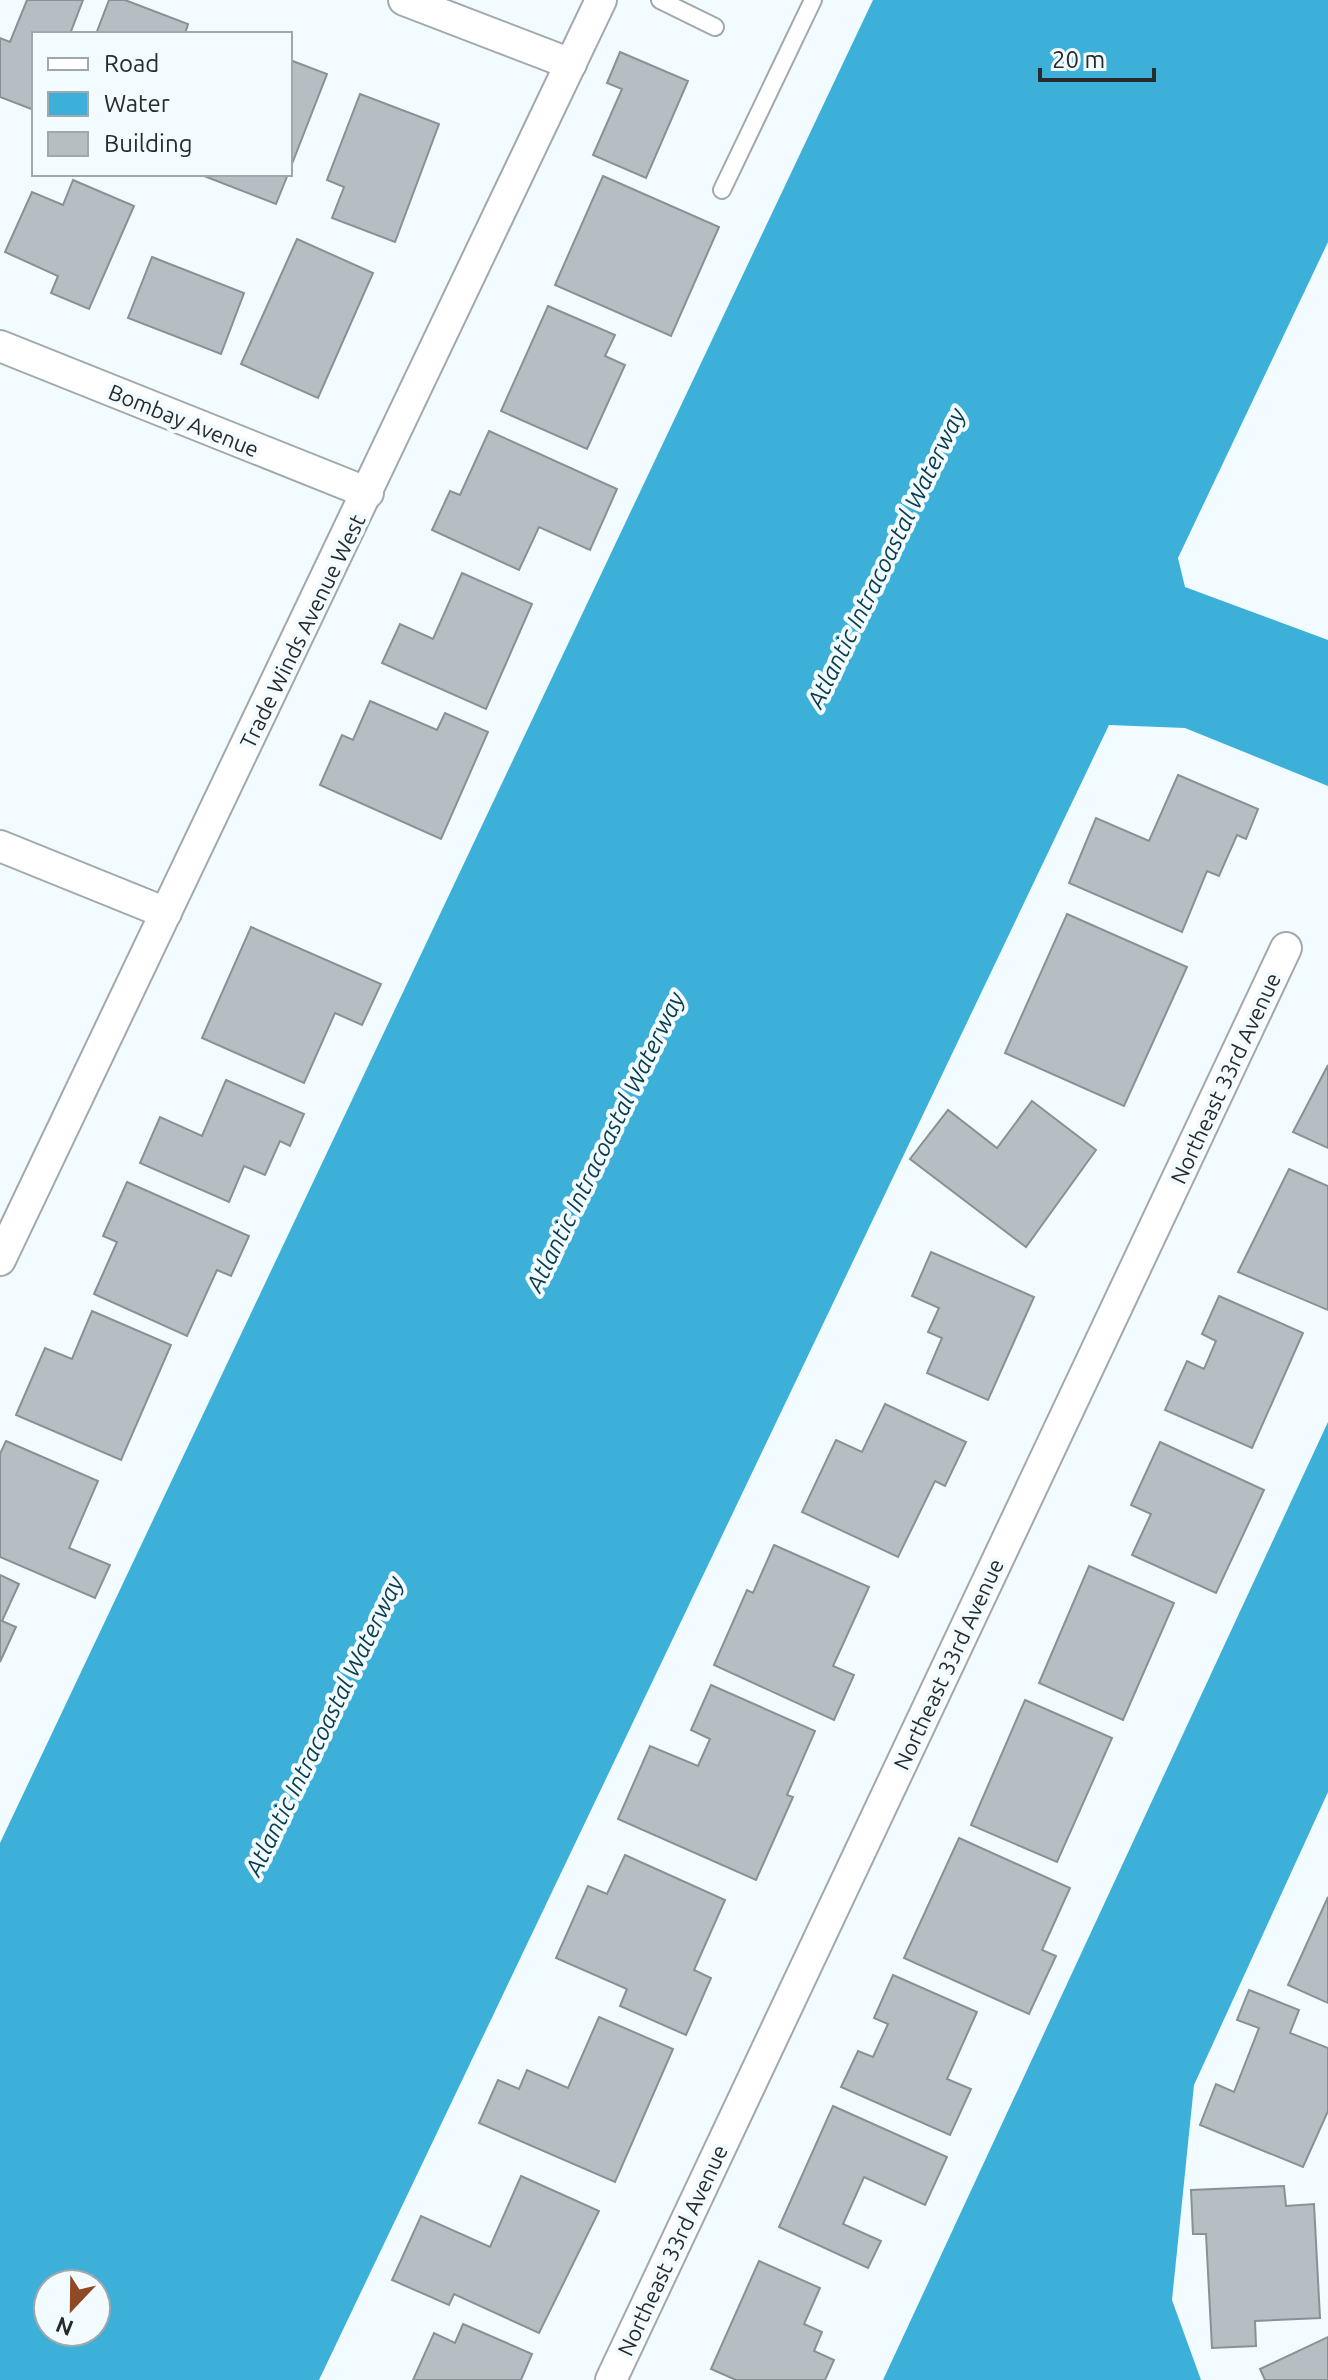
<svg xmlns="http://www.w3.org/2000/svg" width="1328" height="2380" font-family="Ubuntu,sans-serif">
<rect width="100%" height="100%" fill="#f2fbff"/>
<!-- water -->
<g fill="#3db0d9" fill-rule="evenodd">
<path d="M873,0H1328V242L1178,558L1185,587L1328,640V786L1185,728L1109,725L319,2380H0V1843ZM48,2284H96V2332H48Z"/>
<polygon points="1328,1422 1328,1792 1194,2085 1172,2300 1201,2380 883,2380"/>
</g>
<!-- building -->
<g fill="#b5bec2" stroke="#899195" stroke-width="2">
<polygon points="27,0 83,0 70,34 34,34 34,110 0,97 0,38 10,42"/>
<polygon points="109,0 125,0 188,24 185,34 96,34"/>
<polygon points="620,52 688,81 646,178 593,155 622,89 607,83"/>
<polygon points="290,60 327,74 290,169"/>
<polygon points="360,94 439,124 395,242 332,218 344,187 327,180"/>
<polygon points="199,174 288,174 276,204"/>
<polygon points="603,176 719,227 671,336 555,285"/>
<polygon points="73,180 134,206 89,309 51,293 58,276 5,252 32,192 63,205"/>
<polygon points="297,239 373,273 318,398 241,364"/>
<polygon points="152,257 244,293 221,354 128,318"/>
<polygon points="548,306 615,335 605,356 625,365 587,449 501,411"/>
<polygon points="489,431 617,489 590,550 539,527 519,570 432,530 450,491 460,495"/>
<polygon points="462,573 532,604 486,709 382,663 400,624 433,639"/>
<polygon points="370,701 437,730 445,713 488,732 441,839 320,785 342,735 353,740"/>
<polygon points="1178,775 1258,809 1246,839 1237,835 1219,876 1207,871 1182,932 1069,883 1096,818 1149,841"/>
<polygon points="1067,914 1187,967 1124,1106 1005,1053"/>
<polygon points="251,927 381,984 362,1025 335,1013 304,1083 202,1038"/>
<polygon points="1328,1065 1328,1148 1293,1132"/>
<polygon points="226,1080 304,1114 290,1146 280,1141 265,1175 244,1166 229,1202 140,1163 160,1117 202,1136"/>
<polygon points="1032,1101 1096,1150 1026,1247 910,1159 948,1110 997,1148"/>
<polygon points="1289,1169 1328,1186 1328,1310 1238,1272"/>
<polygon points="127,1182 249,1236 231,1276 217,1270 187,1336 94,1294 117,1242 103,1236"/>
<polygon points="931,1252 1034,1297 988,1400 927,1373 942,1338 928,1332 939,1308 912,1296"/>
<polygon points="1219,1296 1303,1333 1252,1448 1165,1410 1187,1361 1204,1369 1216,1341 1202,1334"/>
<polygon points="92,1311 171,1345 121,1460 16,1415 45,1348 72,1359"/>
<polygon points="885,1404 966,1442 945,1486 935,1481 898,1557 802,1512 836,1440 862,1452"/>
<polygon points="6,1441 98,1481 69,1548 110,1565 95,1598 0,1557 0,1454"/>
<polygon points="1160,1442 1264,1490 1216,1593 1132,1555 1151,1514 1131,1505"/>
<polygon points="774,1545 869,1587 833,1666 854,1675 834,1720 714,1665 747,1590 753,1593"/>
<polygon points="1089,1566 1174,1603 1123,1720 1039,1683"/>
<polygon points="0,1575 19,1584 2,1621 16,1627 0,1662"/>
<polygon points="711,1685 815,1731 787,1795 793,1797 756,1880 618,1819 650,1746 698,1766 710,1739 691,1730"/>
<polygon points="1025,1700 1112,1738 1057,1862 971,1825"/>
<polygon points="959,1838 1070,1888 1042,1950 1056,1956 1029,2014 904,1958"/>
<polygon points="625,1855 725,1900 694,1970 711,1978 686,2035 620,2006 627,1989 556,1958 588,1886 607,1894"/>
<polygon points="1328,1897 1328,2003 1288,1985"/>
<polygon points="893,1975 977,2012 947,2079 971,2089 950,2135 841,2087 858,2051 873,2057 888,2024 874,2018"/>
<polygon points="1249,1990 1299,2010 1290,2033 1328,2048 1328,2111 1303,2167 1200,2125 1216,2084 1234,2092 1259,2028 1237,2020"/>
<polygon points="599,2017 673,2049 615,2182 479,2123 498,2080 519,2089 527,2070 568,2088"/>
<polygon points="833,2106 947,2157 925,2205 864,2177 843,2224 881,2241 868,2268 779,2227"/>
<polygon points="521,2176 599,2211 539,2333 454,2294 449,2305 392,2280 421,2216 490,2247"/>
<polygon points="1284,2186 1286,2206 1314,2204 1320,2318 1255,2321 1256,2346 1212,2348 1206,2234 1193,2234 1191,2190"/>
<polygon points="759,2261 820,2288 804,2324 822,2332 814,2351 834,2360 825,2380 736,2380 711,2369"/>
<polygon points="463,2324 532,2354 521,2380 413,2380 434,2333 455,2343"/>
<polygon points="1328,2337 1328,2380 1265,2380 1260,2369"/>
</g>
<g fill="none" stroke-linecap="round" stroke-linejoin="round">
<!-- lane casing -->
<g stroke="#a1a9ad" stroke-width="20">
<g id="lane">
<polyline points="660,0 715,27"/>
<polyline points="722,190 813,0"/>
</g>
</g>
<!-- street casing -->
<g stroke="#a1a9ad" stroke-width="34">
<g id="street">
<polyline points="404,0 571,64"/>
<polyline points="0,346 368,493"/>
<polyline points="0,846 166,913"/>
<polyline points="0,1260 601,0"/>
<polyline points="611,2380 1286,948"/>
</g>
</g>
<!-- lane -->
<use href="#lane" stroke="#fff" stroke-width="16"/>
<!-- street -->
<use href="#street" stroke="#fff" stroke-width="30"/>
</g>
<g text-anchor="middle" dominant-baseline="central" stroke-width="8" stroke-linejoin="round" paint-order="stroke">
<!-- street labels -->
<g font-size="22" fill="#282b2c" stroke="#f2fbff">
<text transform="translate(184 420) rotate(22)">Bombay Avenue</text>
<text transform="translate(302 631) rotate(-64)">Trade Winds Avenue West</text>
<text transform="translate(1225 1078) rotate(-65)">Northeast 33rd Avenue</text>
<text transform="translate(948 1664) rotate(-65)">Northeast 33rd Avenue</text>
<text transform="translate(672 2250) rotate(-65)">Northeast 33rd Avenue</text>
</g>
<!-- water labels -->
<g font-size="24" font-style="italic" fill="#093c4d" stroke="#f2fbff">
<text transform="translate(886 558) rotate(-64)">Atlantic Intracoastal Waterway</text>
<text transform="translate(605 1142) rotate(-64)">Atlantic Intracoastal Waterway</text>
<text transform="translate(324 1726) rotate(-64)">Atlantic Intracoastal Waterway</text>
</g>
</g>
<!-- legend -->
<rect x="32" y="32" width="260" height="144" fill="#f2fbff" stroke="#a1a8ab" stroke-width="2"/>
<rect x="48" y="58" width="40" height="12" fill="#ffffff" stroke="#a1a8ab" stroke-width="2"/>
<text x="104" y="72" font-size="24" fill="#282b2c">Road</text>
<rect x="48" y="92" width="40" height="24" fill="#3db0d9" stroke="#a1a8ab" stroke-width="2"/>
<text x="104" y="112" font-size="24" fill="#282b2c">Water</text>
<rect x="48" y="132" width="40" height="24" fill="#b5bec2" stroke="#a1a8ab" stroke-width="2"/>
<text x="104" y="152" font-size="24" fill="#282b2c">Building</text>
<!-- north arrow -->
<g transform="translate(72 2308) rotate(202)"><circle r="38" fill="#f2fbff" stroke="#a1a8ab" stroke-width="2"/>
<path d="M0-6L14 30L0 20L-14 30Z" fill="#904924"/>
<text y="-12" font-size="22" font-weight="bold" text-anchor="middle" fill="#282b2c">N</text>
</g>
<!-- scale -->
<path d="M1040 68v12h114v-12" fill="none" stroke="#282b2c" stroke-width="4"/>
<text x="1052" y="68" font-size="24" fill="#282b2c" stroke="#f2fbff" stroke-width="6" paint-order="stroke">20 m</text>
</svg>
